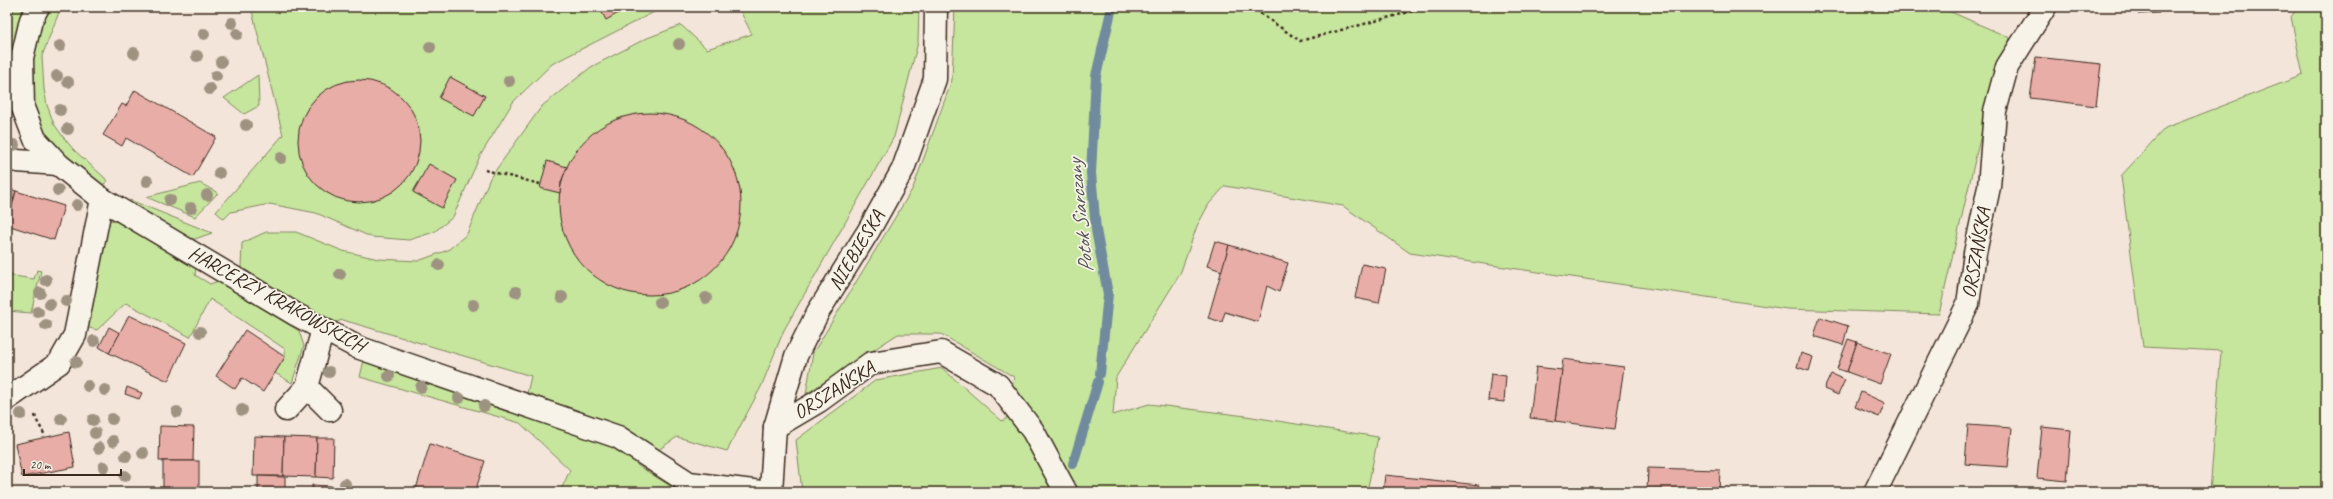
<svg xmlns="http://www.w3.org/2000/svg" width="2333" height="499" font-family="Caveat,sans-serif">
<rect width="100%" height="100%" fill="#f4e5db"/>
<filter id="ink" filterUnits="userSpaceOnUse"><feTurbulence type="fractalNoise" baseFrequency=".025" numOctaves="2"/><feDisplacementMap in="SourceGraphic" scale="8" xChannelSelector="R" yChannelSelector="G"/><feConvolveMatrix kernelMatrix="1 2 1 2 8 2 1 2 1" color-interpolation-filters="sRGB"/></filter>
<g filter="url(#ink)">
<!-- green -->
<g fill="#c6e59d" stroke="#80885e">
<polygon points="7,7 26,7 13,58 7,57"/>
<polygon points="48,7 61,7 42,56 44,89 47,105 54,124 64,138 74,150 105,178 107,182 97,188 40,131 31,97 31,62 35,39"/>
<polygon points="251,7 664,7 552,64 513,102 480,156 453,217 434,232 409,240 371,237 316,213 270,204 231,212 224,219 216,212 283,135"/>
<polygon points="738,7 919,7 918,42 894,137 784,330 761,387 727,451 677,437 637,465 680,492 560,492 570,470 520,423 360,377 364,360 523,411 531,376 343,320 332,323 241,267 242,243 266,232 296,232 343,251 379,259 418,261 448,250 467,234 490,178 542,106 591,67 645,39 681,25 707,49 752,34"/>
<polygon points="955,7 1940,7 2010,38 1986,113 1939,314 1787,309 1410,253 1343,206 1225,186 1209,204 1197,226 1180,274 1116,377 1113,415 1149,404 1246,416 1378,437 1367,492 802,492 796,440 876,380 942,368 1002,421 1006,419 1014,377 941,334 898,334 806,394 813,353 913,188 952,80"/>
<polygon points="2298,7 2326,7 2326,492 2210,492 2221,351 2143,347 2121,176 2165,128 2303,75 2291,17"/>
<polygon points="258,75 259,106 244,114 224,98"/>
<polygon points="200,183 218,193 195,217 146,197"/>
<polygon points="130,200 212,233 195,239 184,239 128,207"/>
<polygon points="111,220 120,222 196,268 195,275 210,284 218,281 299,331 304,346 292,383 275,373 285,357 285,349 210,299 190,337 126,303 97,330 86,327 104,225"/>
<polygon points="37,270 41,271 31,313 7,311 7,275 34,279"/>
</g>
<g fill="none" stroke-linecap="round" stroke-linejoin="round">
<!-- stream -->
<g stroke="#708b9d" stroke-width="10">
<polyline points="1100,374 1108,294 1096,230 1091,173 1096,76 1112,7"/>
<polyline points="1073,464 1098,382"/>
</g>
</g>
<!-- building -->
<g fill="#e8ada7" stroke="#3b2a1e">
<polygon points="7,7 15,7 7,20"/>
<polygon points="599,7 629,7 606,20"/>
<polygon points="2137,7 2159,7 2159,13 2138,14"/>
<polygon points="2036,57 2101,64 2096,106 2030,98"/>
<polygon points="450,77 485,96 474,116 439,98"/>
<circle cx="359" cy="141" r="61"/>
<polygon points="135,90 216,137 193,177 126,138 122,146 103,135 122,104 126,106"/>
<circle cx="650" cy="204" r="91"/>
<polygon points="547,161 567,167 561,182 560,193 540,188"/>
<polygon points="429,164 457,180 442,208 413,192"/>
<polygon points="7,188 16,191 7,220"/>
<polygon points="16,191 64,206 54,240 7,225"/>
<polygon points="1215,241 1229,245 1222,271 1207,266"/>
<polygon points="1229,245 1288,263 1279,292 1267,286 1258,322 1225,312 1222,322 1208,318"/>
<polygon points="1362,264 1386,269 1379,303 1355,298"/>
<polygon points="129,315 186,343 168,381 109,353"/>
<polygon points="1820,317 1848,326 1843,345 1814,336"/>
<polygon points="109,327 120,333 109,353 99,347"/>
<polygon points="245,330 285,357 263,392 242,378 235,389 216,376"/>
<polygon points="1848,339 1857,342 1847,372 1837,369"/>
<polygon points="1857,342 1891,354 1880,384 1847,372"/>
<polygon points="1801,353 1813,357 1809,371 1797,367"/>
<polygon points="1563,359 1624,367 1615,429 1555,421"/>
<polygon points="1536,367 1562,370 1555,421 1530,418"/>
<polygon points="1491,374 1506,376 1504,402 1488,400"/>
<polygon points="1831,374 1845,380 1838,395 1824,389"/>
<polygon points="127,387 142,393 139,399 125,394"/>
<polygon points="1861,392 1885,403 1879,417 1855,407"/>
<polygon points="1968,425 2012,428 2008,467 1965,464"/>
<polygon points="160,426 194,427 193,461 159,461"/>
<polygon points="2042,427 2071,430 2067,481 2037,478"/>
<polygon points="69,432 75,467 22,477 15,444"/>
<polygon points="254,436 284,437 283,476 253,476"/>
<polygon points="284,437 317,438 316,477 283,476"/>
<polygon points="317,438 334,438 333,478 316,477"/>
<polygon points="430,444 485,461 475,492 415,492"/>
<rect x="163" y="461" width="36" height="31"/>
<polygon points="1648,468 1720,470 1719,492 1647,492"/>
<polygon points="1385,475 1479,485 1478,492 1383,492"/>
<polygon points="258,476 285,477 285,491 258,490"/>
<polygon points="312,485 331,486 331,492 312,492"/>
</g>
<g fill="none" stroke-linecap="round" stroke-linejoin="round">
<!-- minor casing -->
<g stroke="#3b2a1e" stroke-width="25">
<g id="minor">
<polyline points="38,7 31,20 22,58 23,108 35,139 58,164 102,199 295,314 357,347 618,437 689,483 761,492"/>
<polyline points="7,157 17,161 58,164"/>
<polyline points="307,387 330,410"/>
<polyline points="7,399 59,363 75,335 102,199"/>
<polyline points="286,410 307,387 323,329"/>
<polyline points="775,427 819,401 871,363 941,352 998,385 1033,431 1066,492"/>
<polyline points="771,492 775,427 796,356 818,312 869,230 903,169 935,79 936,7"/>
<polyline points="1875,492 1968,304 1975,253 1989,187 1995,111 2007,67 2045,7"/>
</g>
</g>
<!-- path -->
<g stroke="#3b2a1e" stroke-width="2.5" stroke-dasharray="3 3" stroke-linecap="butt">
<polyline points="1261,7 1261,14 1300,41 1428,7"/>
<polyline points="485,170 540,184"/>
<path d="M35,415C37,424 43,429 45,437"/>
</g>
<!-- minor -->
<use href="#minor" stroke="#f7f3e8" stroke-width="22"/>
</g>
<!-- trees -->
<g fill="#9e9281">
<circle cx="232" cy="23" r="6"/>
<circle cx="204" cy="34" r="6"/>
<circle cx="237" cy="34" r="6"/>
<circle cx="679" cy="44" r="6"/>
<circle cx="60" cy="46" r="6"/>
<circle cx="430" cy="47" r="6"/>
<circle cx="134" cy="53" r="6"/>
<circle cx="197" cy="56" r="6"/>
<circle cx="221" cy="62" r="6"/>
<circle cx="57" cy="76" r="6"/>
<circle cx="216" cy="76" r="6"/>
<circle cx="509" cy="81" r="6"/>
<circle cx="68" cy="82" r="6"/>
<circle cx="210" cy="89" r="6"/>
<circle cx="60" cy="110" r="6"/>
<circle cx="246" cy="125" r="6"/>
<circle cx="68" cy="129" r="6"/>
<circle cx="14" cy="145" r="6"/>
<circle cx="281" cy="158" r="6"/>
<circle cx="219" cy="173" r="6"/>
<circle cx="147" cy="181" r="6"/>
<circle cx="58" cy="190" r="6"/>
<circle cx="207" cy="195" r="6"/>
<circle cx="170" cy="200" r="6"/>
<circle cx="77" cy="205" r="6"/>
<circle cx="191" cy="208" r="6"/>
<circle cx="439" cy="265" r="6"/>
<circle cx="340" cy="274" r="6"/>
<circle cx="46" cy="280" r="6"/>
<circle cx="516" cy="292" r="6"/>
<circle cx="40" cy="293" r="6"/>
<circle cx="562" cy="297" r="6"/>
<circle cx="706" cy="298" r="6"/>
<circle cx="66" cy="301" r="6"/>
<circle cx="660" cy="302" r="6"/>
<circle cx="50" cy="304" r="6"/>
<circle cx="473" cy="305" r="6"/>
<circle cx="38" cy="312" r="6"/>
<circle cx="46" cy="325" r="6"/>
<circle cx="200" cy="332" r="6"/>
<circle cx="94" cy="341" r="6"/>
<circle cx="76" cy="362" r="6"/>
<circle cx="329" cy="372" r="6"/>
<circle cx="389" cy="376" r="6"/>
<circle cx="88" cy="386" r="6"/>
<circle cx="421" cy="387" r="6"/>
<circle cx="105" cy="390" r="6"/>
<circle cx="459" cy="398" r="6"/>
<circle cx="484" cy="406" r="6"/>
<circle cx="242" cy="410" r="6"/>
<circle cx="177" cy="412" r="6"/>
<circle cx="21" cy="414" r="6"/>
<circle cx="61" cy="419" r="6"/>
<circle cx="112" cy="419" r="6"/>
<circle cx="93" cy="420" r="6"/>
<circle cx="95" cy="433" r="6"/>
<circle cx="113" cy="441" r="6"/>
<circle cx="99" cy="448" r="6"/>
<circle cx="143" cy="453" r="6"/>
<circle cx="126" cy="456" r="6"/>
<circle cx="104" cy="467" r="6"/>
<circle cx="125" cy="476" r="6"/>
<circle cx="345" cy="484" r="6"/>
</g>
</g>
<g text-anchor="middle" dominant-baseline="central" stroke-width="3.5" stroke-linejoin="round" paint-order="stroke">
<!-- street labels -->
<g font-size="20" fill="#3b2a1e" stroke="#f7f3e8">
<text transform="translate(856 250) rotate(-59)">NIEBIESKA</text>
<text transform="translate(1976 253) rotate(-80)">ORSZAŃSKA</text>
<text transform="translate(277 299) rotate(29)">HARCERZY KRAKOWSKICH</text>
<text transform="translate(834 390) rotate(-32)">ORSZAŃSKA</text>
</g>
<!-- water labels -->
<g font-size="21" font-style="italic" fill="#515253" stroke="#f7f3e8">
<text transform="translate(1080 216) rotate(-96)">Potok Siarczany</text>
</g>
</g>
<!-- margin -->
<rect width="2333" height="499" fill="none" stroke="#f7f3e8" stroke-width="24"/>
<rect x="12" y="12" width="2309" height="475" fill="none" stroke="#3b2a1e" stroke-width="1.5" filter="url(#ink)"/>
<!-- scale -->
<path d="M24 469v6h97v-6" fill="none" stroke="#3b2a1e" stroke-width="2"/>
<text x="30" y="469" font-size="12" fill="#3b2a1e" stroke="#f7f3e8" stroke-width="3" paint-order="stroke">20 m</text>
</svg>
